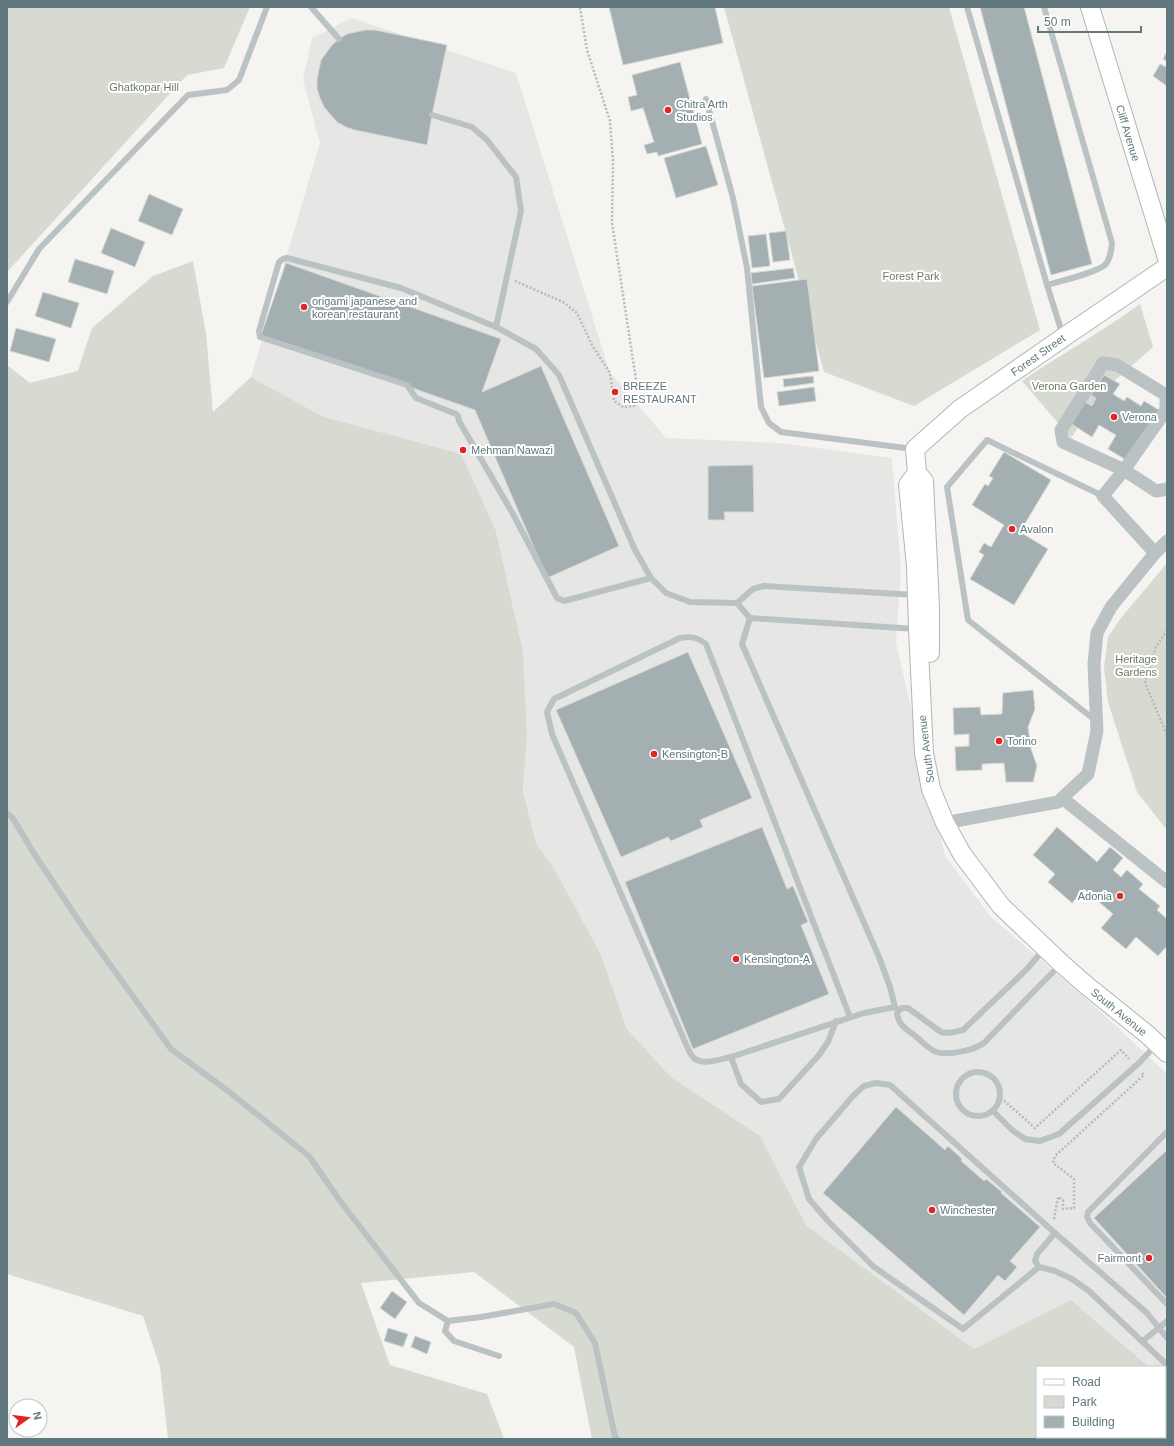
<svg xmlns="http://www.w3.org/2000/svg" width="1174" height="1446" font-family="Arial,sans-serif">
<rect width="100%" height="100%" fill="#f5f4f1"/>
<!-- built -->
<polygon fill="#e6e6e5" points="352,18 516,73 610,373 666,438 780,443 892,458 901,571 896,643 945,856 991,917 1100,1011 1167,1074 1167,1381 1165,1380 1165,1367 1149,1367 1071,1300 974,1349 806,1225 760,1136 671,1077 627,1029 599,953 556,872 536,843 523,791 527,736 523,652 496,531 461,455 324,417 251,377 320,143 303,80 312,38"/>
<!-- green -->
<g fill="#d6dad1">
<polygon points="7,7 250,7 224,68 187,75 7,272"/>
<polygon points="724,7 949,7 1040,330 914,406 824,372"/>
<polygon points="193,261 206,334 213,412 251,377 324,417 461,454 496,531 523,652 527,736 523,791 536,843 556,872 600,953 627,1029 671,1077 760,1136 806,1225 974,1349 1071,1300 1149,1367 1037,1367 1037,1437 1165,1437 1165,1380 1167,1381 1167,1439 592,1439 574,1347 474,1272 361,1283 390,1365 487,1394 504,1439 168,1439 160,1367 143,1316 7,1274 7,365 30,383 78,371 92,328 153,276"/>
<path d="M1140,304L1153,347L1105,389L1071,438L1022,381C1061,354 1102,332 1140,304Z"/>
<polygon points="1167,563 1167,830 1137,792 1108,702 1104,668 1108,637 1121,618"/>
</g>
<!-- building -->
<g fill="#a3afb1" stroke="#d7d6d4">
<polygon points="609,7 715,7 723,43 623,65"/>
<polygon points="980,7 1024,7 1092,264 1051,275"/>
<polygon points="365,30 375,30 447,45 432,115 427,145 355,130 346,127 337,122 324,107 320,98 317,89 317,79 321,60 332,45 339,39 347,34"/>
<polygon points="1167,51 1167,61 1163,59"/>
<polygon points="680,62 702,144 658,156 657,152 647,154 644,145 654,142 643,108 631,111 628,97 637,95 632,75"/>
<polygon points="1160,64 1166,67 1167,66 1167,86 1153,76"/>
<polygon points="706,146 718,185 676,198 664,158"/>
<polygon points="149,194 183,209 172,235 138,221"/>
<polygon points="111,228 145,242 135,267 101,253"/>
<polygon points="786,231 790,260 773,262 769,233"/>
<polygon points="766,234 770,266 752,268 748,236"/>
<polygon points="75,259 114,271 107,294 68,282"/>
<polygon points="286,263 501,339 482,392 541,366 619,546 547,578 475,410 261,335"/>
<polygon points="793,268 795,278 752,284 751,273"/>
<polygon points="807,279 819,371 764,378 752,286"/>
<polygon points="43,292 79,303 71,328 35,316"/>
<polygon points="16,328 56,339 49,362 10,351"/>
<polygon points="1104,375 1120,384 1113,394 1124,401 1127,397 1141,406 1144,401 1159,410 1128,461 1108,449 1116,435 1099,425 1092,437 1070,423 1083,401 1092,406 1096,398 1091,395"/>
<polygon points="813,376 814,383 784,387 783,379"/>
<polygon points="814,387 816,401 779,406 777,392"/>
<polygon points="1004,452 1051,480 1020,532 1048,549 1014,605 970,579 984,555 979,552 984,543 991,547 1004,525 972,505 985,484 988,486 993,478 989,476"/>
<polygon points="753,465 754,512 724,512 725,520 708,520 708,466"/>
<polygon points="688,652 752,798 700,820 703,827 671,841 668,837 621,857 556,710"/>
<polygon points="1033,690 1035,709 1028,727 1031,749 1037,766 1033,782 1006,782 1004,763 982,764 982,770 956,771 955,747 969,746 969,734 954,735 953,708 980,707 981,715 1002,714 1003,693"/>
<polygon points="762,827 787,889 793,886 808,922 801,925 829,994 693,1049 625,882"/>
<polygon points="1057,827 1097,862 1110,847 1123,858 1113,870 1121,877 1127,870 1143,884 1139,889 1160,906 1157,910 1167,919 1167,946 1158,956 1136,937 1126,949 1101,928 1113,914 1084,889 1072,903 1048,882 1055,874 1033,855"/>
<polygon points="896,1107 945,1150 948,1146 962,1159 961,1161 984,1181 986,1179 1002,1192 1001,1193 1040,1227 1010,1261 1017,1267 1005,1281 998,1275 964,1315 823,1193"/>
<polygon points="1167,1150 1167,1298 1094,1218"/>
<polygon points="392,1291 407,1302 395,1319 380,1308"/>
<polygon points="388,1328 408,1334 403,1347 384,1341"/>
<polygon points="415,1336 431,1342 427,1354 411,1347"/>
</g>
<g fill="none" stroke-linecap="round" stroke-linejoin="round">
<!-- secondary casing -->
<g stroke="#aeb6b9" stroke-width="20">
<g id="secondary">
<polyline points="1090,7 1167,258"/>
<polyline points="1167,267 1064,337 960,409 915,449 917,473 908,485 916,566 918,629 924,753 931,789 945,823 962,854 1001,906 1062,964 1086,985 1148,1035 1167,1053"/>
<polyline points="917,473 924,481 930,607 930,653"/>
</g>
</g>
<!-- path -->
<g stroke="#b6babc" stroke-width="2.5" stroke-dasharray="2 2" stroke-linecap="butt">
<polyline points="515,281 563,302 577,313 592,345 610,373 614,401 623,407 634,406 636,397 637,386 612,223 613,161 610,121 587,50 580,7"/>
<polyline points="1167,630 1156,647 1145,683 1167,735"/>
<polyline points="1001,1098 1035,1128 1121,1050 1129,1059"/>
<polyline points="1054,1219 1058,1197 1063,1200 1063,1209 1074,1208 1074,1179 1053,1163 1055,1156 1144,1075 1142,1073"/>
</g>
<!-- lane -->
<g stroke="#bbc2c4" stroke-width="6">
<polyline points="311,7 339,39"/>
<polyline points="967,7 1047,285 1063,336"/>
<path d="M1044,7L1112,243C1111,251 1111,257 1106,264C1099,272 1060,281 1047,285"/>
<polyline points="706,99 733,198 747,268 761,407 769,423 781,432 913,449"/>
<polyline points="432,115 472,127 487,140 516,177 521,211 496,327"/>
<polyline points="7,302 39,249 188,95 227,90 239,80 267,7"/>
<polyline points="651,578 564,601 557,598 513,514 459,421 458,416 456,414 416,398 407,385 260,337 259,331 279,262 283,259 287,258 401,288 496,327 536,349 559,375 635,550 651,578 666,593 690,602 737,603 753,589 764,586 915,595"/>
<polyline points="737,603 750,618 916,629"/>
<polyline points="750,618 742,644 879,957 890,987 895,1007 899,1010"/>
<polyline points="1095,720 968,620 947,487 987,440 1103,496"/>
<polyline points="7,813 12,817 35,855 85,930 171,1049 228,1091 309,1156 340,1201 419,1303 448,1321 481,1317 554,1304 576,1313 595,1343 615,1437 617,1439"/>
<path d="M899,1010L897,1014C899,1025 905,1028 914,1035C921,1040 928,1049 936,1052C949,1056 974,1050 984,1043L1040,985L1060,965"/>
<path d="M899,1010L902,1008H908L941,1032C948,1034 955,1032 963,1030L1027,969L1044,949"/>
<path d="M850,1017L706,644C697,637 691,636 680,638L554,699L547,712L552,734L685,1042C687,1046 689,1052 692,1056C700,1067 720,1059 731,1057L864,1013L895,1007"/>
<polyline points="731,1057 741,1084 761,1102 779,1099 819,1055 828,1042 836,1021"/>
<circle cx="978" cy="1094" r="22"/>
<polyline points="993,1111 1012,1130 1025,1139 1040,1141 1059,1134 1139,1063 1157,1044"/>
<polyline points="1167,1132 1088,1212 1087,1217 1090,1223 1167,1304"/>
<polyline points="1055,1233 1037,1254 1035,1261 1039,1267 1055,1271 1072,1279 1089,1291 1167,1365"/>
<polyline points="1039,1267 963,1329 874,1267 828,1221 809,1199 799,1167 816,1139 853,1096 864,1086 876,1083 890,1085 1055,1233 1147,1313 1167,1338"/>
<polyline points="448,1321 445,1331 454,1341 499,1356"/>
<polyline points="1143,1341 1167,1321"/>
</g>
<!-- street -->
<g stroke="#bbc2c4" stroke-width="13">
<polygon points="1103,363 1117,365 1166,395 1166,410 1124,470 1063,442 1061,430"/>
<polyline points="1155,553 1103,496 1124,470 1156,491 1167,489"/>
<polyline points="1062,798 1167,882"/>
<polyline points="955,821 1058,802 1088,774 1097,731 1094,664 1097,633 1111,607 1155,553 1167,541"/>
</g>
<!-- secondary -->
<use href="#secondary" stroke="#fff" stroke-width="18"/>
</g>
<!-- markers -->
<g fill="#e32425" stroke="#fff" stroke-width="1.5">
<circle cx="668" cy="110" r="4"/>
<circle cx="304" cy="307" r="4"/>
<circle cx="615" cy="392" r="4"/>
<circle cx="1114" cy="417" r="4"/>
<circle cx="463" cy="450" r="4"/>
<circle cx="1012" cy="529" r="4"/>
<circle cx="999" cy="741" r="4"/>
<circle cx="654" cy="754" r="4"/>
<circle cx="1120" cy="896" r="4"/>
<circle cx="736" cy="959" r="4"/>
<circle cx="932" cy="1210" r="4"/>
<circle cx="1149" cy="1258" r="4"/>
</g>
<g text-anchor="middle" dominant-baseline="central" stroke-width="4" stroke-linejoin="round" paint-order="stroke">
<!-- park labels -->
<g font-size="11" fill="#6d7a63" stroke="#fff">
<text x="144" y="87">Ghatkopar Hill</text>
<text x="911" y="276">Forest Park</text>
<text x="1069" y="386">Verona Garden</text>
<text x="1136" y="659">Heritage<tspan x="1136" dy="13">Gardens</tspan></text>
</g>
<!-- poi labels -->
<g font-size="11" fill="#60777d" stroke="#fff" text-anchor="start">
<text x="676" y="104">Chitra Arth<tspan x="676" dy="13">Studios</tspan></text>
<text x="312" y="301">origami japanese and<tspan x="312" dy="13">korean restaurant</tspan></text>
<text x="623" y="386">BREEZE<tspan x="623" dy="13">RESTAURANT</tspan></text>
<text x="1122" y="417">Verona</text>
<text x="471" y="450">Mehman Nawazi</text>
<text x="1020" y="529">Avalon</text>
<text x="1007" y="741">Torino</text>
<text x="662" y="754">Kensington-B</text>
<text x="1112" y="896" text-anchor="end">Adonia</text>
<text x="744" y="959">Kensington-A</text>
<text x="940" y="1210">Winchester</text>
<text x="1141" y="1258" text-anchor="end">Fairmont</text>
</g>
<!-- street labels -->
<g font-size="11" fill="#60777d" stroke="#fff">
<text transform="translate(1128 133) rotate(73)">Cliff Avenue</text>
<text transform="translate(1038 355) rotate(-35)">Forest Street</text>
<text transform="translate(926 749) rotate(-97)">South Avenue</text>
<text transform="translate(1119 1012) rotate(39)">South Avenue</text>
</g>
</g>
<!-- border -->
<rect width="1174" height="1446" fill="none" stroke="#60777d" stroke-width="16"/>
<!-- legend -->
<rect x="1036" y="1366" width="130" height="72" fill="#ffffff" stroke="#bfc9cb"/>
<rect x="1044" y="1379" width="20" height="6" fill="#ffffff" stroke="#bfc9cb"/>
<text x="1072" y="1386" font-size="12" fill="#60777d">Road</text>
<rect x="1044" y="1396" width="20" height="12" fill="#d6dad1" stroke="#bfc9cb"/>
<text x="1072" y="1406" font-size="12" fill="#60777d">Park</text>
<rect x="1044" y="1416" width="20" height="12" fill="#a3afb1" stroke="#bfc9cb"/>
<text x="1072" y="1426" font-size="12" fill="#60777d">Building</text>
<!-- north arrow -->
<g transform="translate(28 1418) rotate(76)"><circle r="19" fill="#ffffff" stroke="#bfc9cb"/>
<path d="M0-3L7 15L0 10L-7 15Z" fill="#e32425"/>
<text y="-6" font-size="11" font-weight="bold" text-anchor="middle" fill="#60777d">N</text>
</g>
<!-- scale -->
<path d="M1038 26v6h103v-6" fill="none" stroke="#60777d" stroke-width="2"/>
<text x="1044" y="26" font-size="12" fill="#60777d" stroke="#ffffff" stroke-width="3" paint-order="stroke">50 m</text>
</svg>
